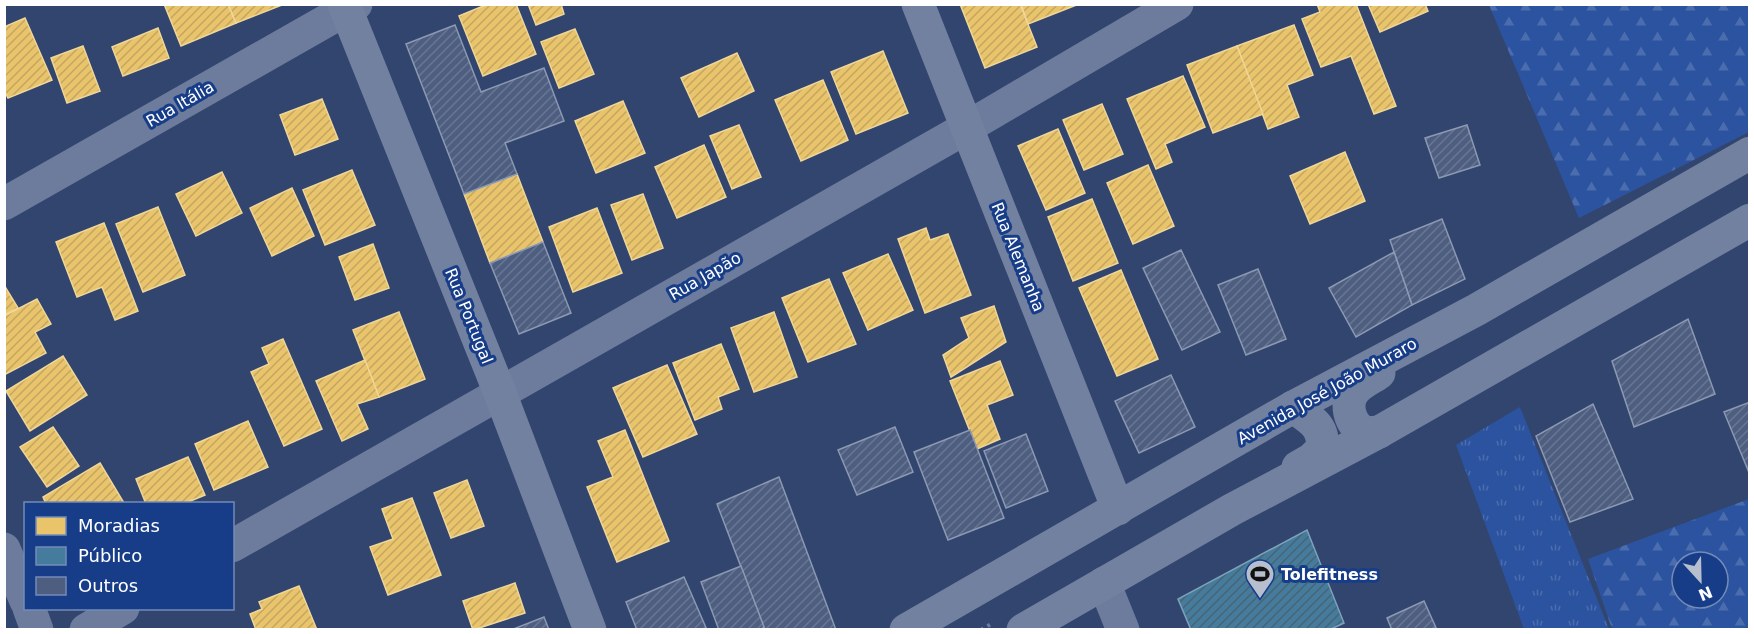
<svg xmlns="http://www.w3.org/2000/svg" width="1754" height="634" font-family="'DejaVu Sans',sans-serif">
<defs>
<pattern id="grass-tufts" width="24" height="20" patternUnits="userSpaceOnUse" patternTransform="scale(1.5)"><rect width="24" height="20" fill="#2b53a0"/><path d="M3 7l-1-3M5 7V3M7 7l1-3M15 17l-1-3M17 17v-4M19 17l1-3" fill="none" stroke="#4b6dae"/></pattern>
<pattern id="forest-firs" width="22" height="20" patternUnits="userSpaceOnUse" patternTransform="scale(1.5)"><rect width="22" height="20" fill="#2b53a0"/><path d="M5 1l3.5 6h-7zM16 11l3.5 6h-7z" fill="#4b6dae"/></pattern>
<pattern id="homes-hatch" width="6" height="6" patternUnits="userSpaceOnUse" patternTransform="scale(1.5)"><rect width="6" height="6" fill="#e9c46a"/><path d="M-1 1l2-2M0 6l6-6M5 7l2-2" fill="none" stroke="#c2a662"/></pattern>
<pattern id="public-hatch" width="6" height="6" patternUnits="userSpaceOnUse" patternTransform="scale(1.5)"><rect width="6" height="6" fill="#457b9d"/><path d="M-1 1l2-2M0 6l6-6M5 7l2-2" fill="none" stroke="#486474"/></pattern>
<pattern id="building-hatch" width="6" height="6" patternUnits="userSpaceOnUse" patternTransform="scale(1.5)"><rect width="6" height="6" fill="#4e5e80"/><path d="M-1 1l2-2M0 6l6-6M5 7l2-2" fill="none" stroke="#697693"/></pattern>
</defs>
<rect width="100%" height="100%" fill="#31456f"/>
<!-- grass -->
<polygon fill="url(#grass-tufts)" points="1520,407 1609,629 1524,629 1456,445"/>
<!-- forest -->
<g fill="url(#forest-firs)" fill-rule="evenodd">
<polygon points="1489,5 1749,5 1749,132 1579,218"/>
<path d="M1749,499V629H1612L1588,559ZM1682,562H1718V598H1682Z"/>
</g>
<!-- homes -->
<g fill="url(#homes-hatch)" stroke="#f0d697" stroke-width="1.5">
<polygon points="164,4 228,4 236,23 181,46"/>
<polygon points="228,4 282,4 282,5 236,23"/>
<polygon points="488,4 516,4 536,54 483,76 459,16"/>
<polygon points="528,4 561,4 564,14 536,25"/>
<polygon points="960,4 1020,4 1037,47 985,68"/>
<polygon points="1021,4 1079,4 1028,24"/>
<polygon points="1317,4 1356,4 1396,106 1374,114 1351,56 1321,67 1302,19 1320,12"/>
<polygon points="1368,4 1425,4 1428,11 1380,32"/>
<polygon points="25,18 52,80 8,98 4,90 4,27"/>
<polygon points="1294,25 1313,75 1287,85 1299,117 1268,129 1237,46"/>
<polygon points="158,28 169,58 123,76 112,47"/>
<polygon points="575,29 594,74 559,88 541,42"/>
<polygon points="83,46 100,91 67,103 51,58"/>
<polygon points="1237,46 1263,114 1213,133 1187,65"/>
<polygon points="883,51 908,113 856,134 831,72"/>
<polygon points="737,53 754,91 699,117 681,78"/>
<polygon points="1183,76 1205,127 1165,144 1172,162 1156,169 1127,99"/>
<polygon points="823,80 848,140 801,161 775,100"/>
<polygon points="322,99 338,139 295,155 280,115"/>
<polygon points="623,101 645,153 596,173 575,121"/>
<polygon points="1102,104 1123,154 1084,170 1063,120"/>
<polygon points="739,125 761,177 732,189 710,136"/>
<polygon points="1058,129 1085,193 1046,210 1018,146"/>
<polygon points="704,145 726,197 677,218 655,167"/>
<polygon points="1345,152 1365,201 1310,224 1290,176"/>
<polygon points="1148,165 1174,226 1133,244 1107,183"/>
<polygon points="352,170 375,225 325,245 303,190"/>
<polygon points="222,172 242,213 196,236 176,194"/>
<polygon points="517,174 543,242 490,263 464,194"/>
<polygon points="292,188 314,236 272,256 250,208"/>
<polygon points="643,194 663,248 632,260 611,205"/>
<polygon points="1092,199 1118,263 1073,281 1048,217"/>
<polygon points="158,207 185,275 143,292 116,224"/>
<polygon points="597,208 622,273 573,292 549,227"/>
<polygon points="104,223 138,311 115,320 102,287 77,297 56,242"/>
<polygon points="926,228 930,240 948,234 971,295 925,313 898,239"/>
<polygon points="373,244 389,288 355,300 339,257"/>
<polygon points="888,254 913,310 868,330 843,273"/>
<polygon points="1121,270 1158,359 1117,376 1079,288"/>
<polygon points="829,279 856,344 808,362 782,298"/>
<polygon points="4,285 18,308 4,315"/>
<polygon points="37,299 51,324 35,332 46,353 4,375 4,316"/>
<polygon points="994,306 1006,342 951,377 943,355 969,338 961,318"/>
<polygon points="399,312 425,379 379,397 353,330"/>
<polygon points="774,312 797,377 754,392 731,328"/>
<polygon points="283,339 322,429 284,446 251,372 269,364 262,348"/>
<polygon points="721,344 739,389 718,397 722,409 695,420 673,363"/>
<polygon points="63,356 87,395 30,431 6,391"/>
<polygon points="365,360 379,397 357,404 368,429 342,441 316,381"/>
<polygon points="1000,361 1013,395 987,405 1000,439 977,449 950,381"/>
<polygon points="667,365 697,434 643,457 613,388"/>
<polygon points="248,421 268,467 214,490 195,444"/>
<polygon points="53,427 79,466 47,487 20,447"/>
<polygon points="625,430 669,541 617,562 587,487 613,477 598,441"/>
<polygon points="188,457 205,495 188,502 189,504 146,504 136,479"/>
<polygon points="100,463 124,503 46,504 43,497"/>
<polygon points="467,480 484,526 451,538 434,493"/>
<polygon points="412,498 441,575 388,595 370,547 393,539 382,509"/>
<polygon points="515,583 525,613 473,630 463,601"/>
<polygon points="299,586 317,630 256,630 250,614 262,609 259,602"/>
</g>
<!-- public -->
<polygon fill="url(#public-hatch)" stroke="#7da3ba" stroke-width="1.5" points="1307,530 1344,623 1329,630 1191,630 1178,599"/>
<!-- building -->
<g fill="url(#building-hatch)" stroke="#8c99b2" stroke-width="1.5">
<polygon points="455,25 481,92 544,68 564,121 505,143 517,174 464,194 406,44"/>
<polygon points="1467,125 1480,165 1439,178 1425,138"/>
<polygon points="1442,219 1465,279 1412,305 1390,240"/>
<polygon points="543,242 571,313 519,334 490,263"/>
<polygon points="1181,250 1220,332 1182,350 1143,268"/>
<polygon points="1394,252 1412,305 1356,337 1329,288"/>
<polygon points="1258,269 1286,339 1246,355 1218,285"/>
<polygon points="1688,319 1715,394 1634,427 1612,361"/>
<polygon points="1171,375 1195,427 1139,453 1115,401"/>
<polygon points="1750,402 1750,475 1724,412"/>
<polygon points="1593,404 1633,499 1570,522 1536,436"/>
<polygon points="895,427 913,472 857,495 838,450"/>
<polygon points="970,430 1004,518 948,540 914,452"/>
<polygon points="1026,434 1048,491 1006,508 984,451"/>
<polygon points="779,477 836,630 765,630 717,504"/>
<polygon points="741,566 764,627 760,630 719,630 701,582"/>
<polygon points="684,577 707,630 637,630 626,602"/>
<polygon points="1424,601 1437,630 1392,630 1387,618"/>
<polygon points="544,617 549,630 511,630"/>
</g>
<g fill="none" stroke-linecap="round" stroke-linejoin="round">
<!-- path -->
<polyline stroke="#6d7c9d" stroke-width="4" stroke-dasharray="3 4.5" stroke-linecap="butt" points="981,630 991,624"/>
<!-- street -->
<g stroke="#6d7c9d" stroke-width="33">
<polyline points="4,204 356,4"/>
<polyline points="232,546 966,128 1177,4"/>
<polyline points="4,549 26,601"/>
<polyline points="1104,583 1123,630"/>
<polyline points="29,608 37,630"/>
<polyline points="86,630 123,608"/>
</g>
<!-- secondary -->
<g stroke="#7381a0" stroke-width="33">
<polyline points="344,4 500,393 590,630"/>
<polyline points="918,4 1118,509"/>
<path d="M1293,407C1310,419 1325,426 1322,449L1312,459L1298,467"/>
<path d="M1379,432C1374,432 1368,434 1364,432C1349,424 1344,402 1355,390C1361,383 1372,378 1379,373"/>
<polyline points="906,630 1293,407 1476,310 1750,153"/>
<polyline points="1023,630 1233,509 1379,432 1750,220"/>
</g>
</g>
<!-- icons -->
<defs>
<g id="stadium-pin" transform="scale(1.5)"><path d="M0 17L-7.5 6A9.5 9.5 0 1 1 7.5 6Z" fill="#b7becd" stroke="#173d89"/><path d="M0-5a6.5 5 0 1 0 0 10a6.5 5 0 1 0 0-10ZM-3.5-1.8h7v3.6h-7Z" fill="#111"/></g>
</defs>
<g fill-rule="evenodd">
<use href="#stadium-pin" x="1260" y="574"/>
</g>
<g text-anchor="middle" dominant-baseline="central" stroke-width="6" stroke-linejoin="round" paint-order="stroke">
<!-- street labels -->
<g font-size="16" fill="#fff" stroke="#173d89">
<text transform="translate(180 104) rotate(-30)">Rua Itália</text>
<text transform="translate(1018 257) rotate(68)">Rua Alemanha</text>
<text transform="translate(705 276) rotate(-30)">Rua Japão</text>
<text transform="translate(469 316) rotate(68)">Rua Portugal</text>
<text transform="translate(1327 391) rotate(-29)">Avenida José João Muraro</text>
</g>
<!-- poi labels -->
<g font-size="16" font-weight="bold" fill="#fff" stroke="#173d89" text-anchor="start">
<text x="1281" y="574">Tolefitness</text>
</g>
</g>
<!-- border -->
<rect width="1754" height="634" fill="none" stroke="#ffffff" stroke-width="12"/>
<!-- legend -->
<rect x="24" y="502" width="210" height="108" fill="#173d89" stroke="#748bb8" stroke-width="1.5"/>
<rect x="36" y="517" width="30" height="18" fill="#e9c46a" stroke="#748bb8" stroke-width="1.5"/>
<text x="78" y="532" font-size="18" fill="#ffffff">Moradias</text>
<rect x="36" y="547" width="30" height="18" fill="#457b9d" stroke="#748bb8" stroke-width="1.5"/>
<text x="78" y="562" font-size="18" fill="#ffffff">Público</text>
<rect x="36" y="577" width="30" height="18" fill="#4e5e80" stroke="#748bb8" stroke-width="1.5"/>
<text x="78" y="592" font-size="18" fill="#ffffff">Outros</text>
<!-- north arrow -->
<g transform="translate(1700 580) rotate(158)"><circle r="28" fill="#173d89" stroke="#748bb8" stroke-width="1.5"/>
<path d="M0-4.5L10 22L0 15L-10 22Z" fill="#b7becd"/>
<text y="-9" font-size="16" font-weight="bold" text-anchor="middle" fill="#ffffff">N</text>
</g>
</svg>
